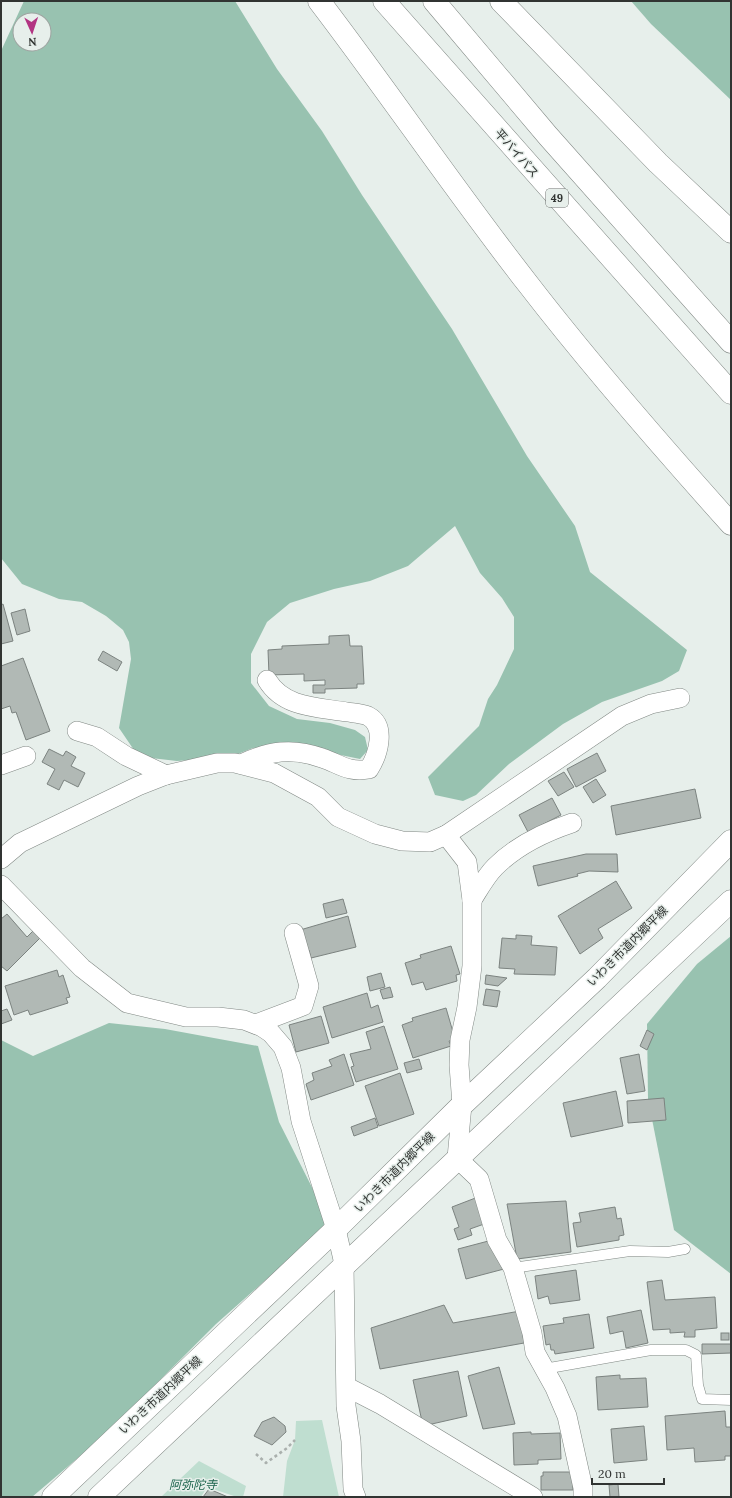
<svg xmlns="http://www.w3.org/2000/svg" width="732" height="1498" font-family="Lora,'Noto Sans JP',serif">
<rect width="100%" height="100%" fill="#e7efeb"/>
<!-- green -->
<g fill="#bfded0">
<polygon points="322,1420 339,1497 283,1497 287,1461 295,1440 296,1421"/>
<polygon points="199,1461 246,1486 243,1497 237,1497 207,1487 201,1497 161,1497"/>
</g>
<!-- forest -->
<g fill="#98c2b0" fill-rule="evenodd">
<path d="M24,1H235L277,69L322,131L362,195L452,329L527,456L575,526L590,572L687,650L679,671L662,681L602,702L563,724L509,764L476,795L463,801L435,795L428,777L479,726L488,699L497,685L514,649V617L502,598L480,573L455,526L408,566L370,581L334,589L290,603L267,622L251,654V683L269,706L297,719L330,723L355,730L365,737L368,750L360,759L297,746H282L253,748L230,757L203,759L177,761L151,758L134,750L119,728L131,659L129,642L123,630L106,616L82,602L59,599L22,584L1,558V51ZM20,20H44V44H20Z"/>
<polygon points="631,1 731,1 731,100 651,24"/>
<polygon points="731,936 731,1274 674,1230 648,1099 647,1024 697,964"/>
<polygon points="109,1023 165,1029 258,1046 279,1122 330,1223 216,1324 106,1434 32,1497 1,1497 1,1040 33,1056"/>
</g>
<!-- building -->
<g fill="#b1b9b5" stroke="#7c8380">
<polygon points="3,604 13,641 1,644 1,605"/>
<polygon points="25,609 30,631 17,635 11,613"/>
<polygon points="349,635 350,646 362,646 364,684 357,684 357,688 325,689 325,693 313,693 313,685 325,685 325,680 304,681 304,674 269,675 268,650 282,649 282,646 329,644 329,636"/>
<polygon points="103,651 122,662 117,671 98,660"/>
<polygon points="23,658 50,731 26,740 16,712 12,713 10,706 1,709 1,666"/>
<polygon points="49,749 63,756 66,751 76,757 71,766 85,773 78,787 64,780 59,790 47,784 55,769 42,762"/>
<polygon points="597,753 606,771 576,787 567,769"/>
<polygon points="564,772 574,787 558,796 548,781"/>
<polygon points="596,779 606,795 593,803 583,787"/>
<polygon points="695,789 701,818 616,835 611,806"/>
<polygon points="552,798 561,815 528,832 519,815"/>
<polygon points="586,854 617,854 618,872 589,871 577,874 578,876 538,886 533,866"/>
<polygon points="616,881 632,908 598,929 603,938 580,954 558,916"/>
<polygon points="343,899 347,913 326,918 323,904"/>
<polygon points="7,914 27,937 37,927 44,934 7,971 1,966 1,919"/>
<polygon points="348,916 356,947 311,958 309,950 305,951 300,930"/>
<polygon points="516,935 532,936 531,945 557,947 555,975 514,974 515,969 499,968 502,938 516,939"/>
<polygon points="451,946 460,974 456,975 457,981 426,990 423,982 412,985 405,963 421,958 420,955"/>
<polygon points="57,970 59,977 63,975 70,997 66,998 68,1003 30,1015 28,1010 14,1015 5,986"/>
<polygon points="381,973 385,987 370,991 367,977"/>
<polygon points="486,975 507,978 498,986 485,984"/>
<polygon points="390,987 393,997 383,999 380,990"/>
<polygon points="486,989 500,991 497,1007 483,1005"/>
<polygon points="367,993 371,1008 378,1005 383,1022 332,1038 323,1007"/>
<polygon points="446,1008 455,1039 449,1041 451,1046 413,1058 402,1025 413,1021 412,1018"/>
<polygon points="7,1009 12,1020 1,1024 1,1011"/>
<polygon points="321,1016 329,1043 296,1052 289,1025"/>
<polygon points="384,1026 398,1069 356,1082 351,1067 354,1066 350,1054 371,1049 366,1032"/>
<polygon points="647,1030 654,1034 647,1050 640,1046"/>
<polygon points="344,1054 354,1085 311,1100 306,1084 314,1080 312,1073 332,1066 329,1060"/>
<polygon points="639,1054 645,1091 627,1094 620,1058"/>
<polygon points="419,1059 422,1069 407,1073 404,1063"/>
<polygon points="400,1073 414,1114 379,1126 365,1086"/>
<polygon points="616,1091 623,1126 571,1137 563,1103"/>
<polygon points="664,1098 666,1120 628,1123 627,1101"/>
<polygon points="375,1118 378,1127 354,1136 351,1127"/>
<polygon points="478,1197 487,1223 470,1229 472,1235 458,1240 454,1229 459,1227 452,1207"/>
<polygon points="566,1201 571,1252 517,1259 507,1204"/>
<polygon points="615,1207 617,1219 621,1218 624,1235 619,1236 619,1240 577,1247 573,1223 581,1222 579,1213"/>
<polygon points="496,1239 504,1269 466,1279 458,1249"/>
<polygon points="576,1270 580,1300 550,1304 548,1296 538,1299 535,1276"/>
<polygon points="662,1280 665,1300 715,1297 717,1328 695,1330 695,1337 684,1337 685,1332 670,1333 670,1329 653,1330 647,1282"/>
<polygon points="444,1305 453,1323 520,1311 524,1343 380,1369 371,1328"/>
<polygon points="641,1310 648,1343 626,1348 623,1331 610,1334 607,1317"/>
<polygon points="589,1314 594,1348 555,1354 554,1350 551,1350 550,1344 546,1345 543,1326 564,1323 563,1318"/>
<rect x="721" y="1333" width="8" height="7"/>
<polygon points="702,1344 731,1344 731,1353 702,1354"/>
<polygon points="499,1367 515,1424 483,1429 468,1376"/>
<polygon points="458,1371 467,1416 423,1426 413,1380"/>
<polygon points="620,1375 620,1379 646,1378 648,1407 598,1410 596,1377"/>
<polygon points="725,1411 726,1427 731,1427 731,1456 725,1456 725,1460 695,1462 694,1448 667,1450 665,1416"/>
<polygon points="274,1417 285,1426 286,1432 272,1445 254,1436 262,1422"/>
<polygon points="644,1426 647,1460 614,1463 611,1429"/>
<polygon points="531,1432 531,1434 560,1433 561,1459 538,1460 538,1464 514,1465 513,1433"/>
<polygon points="543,1472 573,1472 573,1490 541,1490 541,1476 543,1476"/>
<polygon points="618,1484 619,1497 610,1497 609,1485"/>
<polygon points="209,1489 228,1497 203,1497"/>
</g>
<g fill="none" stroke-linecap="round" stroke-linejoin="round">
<!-- lane casing -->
<g stroke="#818884" stroke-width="11">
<g id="lane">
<polyline points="513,1268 630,1251 668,1252 685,1249"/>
<polyline points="544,1369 651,1350 686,1350 696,1355 698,1385 702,1399 731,1400"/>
</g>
</g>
<!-- street casing -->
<g stroke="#818884" stroke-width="20">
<g id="street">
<polyline points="77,731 97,737 126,756 166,775"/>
<path d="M241,764C269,751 292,747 322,758C340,764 348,773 369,769C378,755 387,726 368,716C361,713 353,713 347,712C317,707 284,708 267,680"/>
<polyline points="1,765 26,756"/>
<polyline points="446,835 467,862 472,900 472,966 467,1007 460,1040 459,1065 462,1105 457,1158 479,1179 497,1240 513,1268 532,1333 535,1352 555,1388 567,1416 583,1488 583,1497"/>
<polyline points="1,859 20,843 138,786 166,775 217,763 235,763 274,773 318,797 338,817 375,834 402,841 430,842 446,835 622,716 651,704 680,698"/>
<polyline points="1,885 82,968 127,1003 186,1017 218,1017 244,1020 262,1027 271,1033 283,1047 291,1068 301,1121 336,1229 344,1264 346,1406 351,1441 353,1489 356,1497"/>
<path d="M472,900C479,889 486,876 495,867C515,847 545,832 572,823"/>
<polyline points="256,1024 303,1006 309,986 294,933"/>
<polyline points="347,1387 380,1404 533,1497"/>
</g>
</g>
<!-- secondary casing -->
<g stroke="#818884" stroke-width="23">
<g id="secondary">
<polyline points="53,1497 336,1229 462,1105 597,978 731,841"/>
<polyline points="99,1497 731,901"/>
</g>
</g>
<!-- highway casing -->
<g stroke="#818884" stroke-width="23">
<g id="highway">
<path d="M319,1C390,94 456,192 528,284C592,367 661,446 731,524"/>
<polyline points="384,1 731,393"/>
<polyline points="434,1 548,136 731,342"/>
<polyline points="501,1 658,163 731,232"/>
</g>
</g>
<!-- path -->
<polyline stroke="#aab0ad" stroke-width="2.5" stroke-dasharray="3 3" stroke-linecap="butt" points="256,1454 266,1463 287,1448 295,1440"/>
<!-- lane -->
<use href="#lane" stroke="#fff" stroke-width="10"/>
<!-- street -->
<use href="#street" stroke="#fff" stroke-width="19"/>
<!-- secondary -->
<use href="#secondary" stroke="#fff" stroke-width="22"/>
<!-- highway -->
<use href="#highway" stroke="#fff" stroke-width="22"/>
</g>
<g text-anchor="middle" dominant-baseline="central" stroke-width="3" stroke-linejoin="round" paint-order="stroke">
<!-- shield labels -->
<rect fill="#e7efeb" stroke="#686c6a" stroke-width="1" x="546" y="189" width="22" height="18" rx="3"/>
<g font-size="11" font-weight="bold" fill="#313432">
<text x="557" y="198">49</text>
</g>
<!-- street labels -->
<g font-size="12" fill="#313432" stroke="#e7efeb">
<text transform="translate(517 153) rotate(49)">平バイパス</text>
<text transform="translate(627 946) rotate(-45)">いわき市道内郷平線</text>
<text transform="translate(394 1172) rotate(-45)">いわき市道内郷平線</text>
<text transform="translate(160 1395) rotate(-43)">いわき市道内郷平線</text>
</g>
<!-- park labels -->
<g font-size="12" font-style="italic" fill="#1d654d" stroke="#e7efeb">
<text x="193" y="1484">阿弥陀寺</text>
</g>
</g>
<!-- border -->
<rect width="732" height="1498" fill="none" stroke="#313432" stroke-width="4"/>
<!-- north arrow -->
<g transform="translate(32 32) rotate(177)"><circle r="19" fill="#e7efeb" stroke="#9ea4a1"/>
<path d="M0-3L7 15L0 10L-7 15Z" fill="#b23482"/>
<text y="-6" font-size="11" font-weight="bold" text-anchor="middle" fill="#313432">N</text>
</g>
<!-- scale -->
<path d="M592 1478v6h72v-6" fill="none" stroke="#313432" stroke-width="2"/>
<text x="598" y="1478" font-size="12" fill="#313432" stroke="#e7efeb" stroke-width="3" paint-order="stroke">20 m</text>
</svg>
